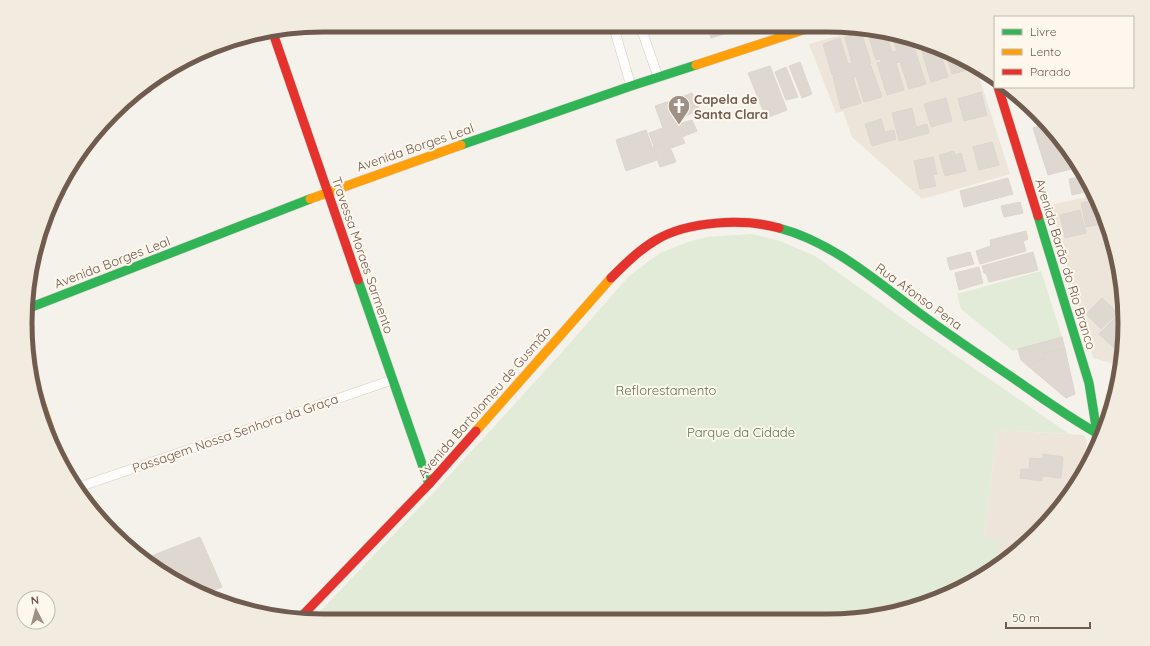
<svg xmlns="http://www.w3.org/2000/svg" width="1150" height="646" font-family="Quicksand,sans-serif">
<rect width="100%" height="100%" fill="#f5f2eb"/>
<!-- residential -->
<g fill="#ede5d9">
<polygon points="861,29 923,41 975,64 1010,174 922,199 852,137 843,111 836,113 809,44"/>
<polygon points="1096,195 1115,246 1124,304 1121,366 1093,358 1050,205"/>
<polygon points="997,430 1084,435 1087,442 1082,476 1038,534 997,567 1000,540 984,539"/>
</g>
<!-- green -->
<g fill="#e2ebd7">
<polygon points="752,234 780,241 815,256 923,333 1069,434 997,430 984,538 1001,540 997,567 992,571 923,605 866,618 312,620 435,491 563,351 629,276 660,253 685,243 706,237"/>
<polygon points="1041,271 1062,337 1013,351 961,309 957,294"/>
</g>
<!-- building -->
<g fill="#ded8d1" stroke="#ddd6ce">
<polygon points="654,25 673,25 656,31"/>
<polygon points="707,25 747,26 748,27 711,38"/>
<polygon points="869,30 886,34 892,52 897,51 892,35 911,39 914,48 912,49 912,50 915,50 926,84 909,89 900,62 896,63 904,90 887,95 877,63 881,62 880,59 876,60 867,31"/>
<polygon points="861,32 871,63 869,65 871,66 882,97 864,102 856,76 853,78 861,103 841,109 833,77 835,75 832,75 823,44 840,38 848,64 852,63 845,37"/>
<polygon points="918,40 939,48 948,77 931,82 921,48 924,46 920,45"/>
<polygon points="945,51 968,62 971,69 952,74"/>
<polygon points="800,62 812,94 802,98 789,66"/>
<polygon points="770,66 787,110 766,118 748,73"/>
<polygon points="786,67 798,97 786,100 775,72"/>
<polygon points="981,92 987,115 964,121 958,99"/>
<polygon points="692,93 700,110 683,117 676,99"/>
<polygon points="946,98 952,121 931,127 924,104"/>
<polygon points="670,101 679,124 692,120 697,131 682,137 685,143 671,148 669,141 654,146 649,133 663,128 655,106"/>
<polygon points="912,108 916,127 927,124 929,133 899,141 892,113"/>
<polygon points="881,119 885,132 894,130 896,139 872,146 865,124"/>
<polygon points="1047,124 1064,142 1079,167 1048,175 1033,128"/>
<polygon points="646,130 657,160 626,171 616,140"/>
<polygon points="668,142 676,162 660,167 653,147"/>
<polygon points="992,142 999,165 979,170 973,147"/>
<polygon points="954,151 955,155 961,153 966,171 945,176 939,155"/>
<polygon points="933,157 937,174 933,175 936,186 920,189 914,161"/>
<polygon points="1085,176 1093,190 1072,195 1069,179"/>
<polygon points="1008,178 1013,194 964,207 960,191"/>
<polygon points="1097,200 1106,223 1086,227 1081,203"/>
<polygon points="1020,202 1023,213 1004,217 1001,206"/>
<polygon points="1080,210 1086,233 1065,238 1060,215"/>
<polygon points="1026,231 1028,239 1023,241 1026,251 980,264 976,251 991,246 990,240"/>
<polygon points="970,252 974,264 950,270 947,258"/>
<polygon points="1033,252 1038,270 989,282 986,273 984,273 982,266"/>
<polygon points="979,267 983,283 959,290 955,273"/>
<polygon points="1102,298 1118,313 1101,329 1086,314"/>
<polygon points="1116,317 1124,325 1123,340 1115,349 1099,334"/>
<polygon points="1062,337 1065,349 1043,353 1044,358 1028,366 1021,360 1018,349"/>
<polygon points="1065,349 1075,394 1066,398 1028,366 1044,358 1043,353"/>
<polygon points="1120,373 1116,389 1110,383"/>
<polygon points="1043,454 1063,457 1061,478 1042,476 1042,481 1020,478 1021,469 1029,469 1030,458 1043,459"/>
<polygon points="200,537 222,587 203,594 174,581 146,558"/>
<polygon points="1018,544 1025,544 1017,551"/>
</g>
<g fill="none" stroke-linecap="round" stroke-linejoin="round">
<!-- street casing -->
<g stroke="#d4cfca" stroke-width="10">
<g id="street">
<polyline points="613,25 631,86"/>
<polyline points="640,25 658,77"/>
<polyline points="79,487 392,380"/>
</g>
</g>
<!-- fast casing -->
<g stroke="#d5cfc9" stroke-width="10">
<g id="fast">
<polyline points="461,145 631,86 696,65"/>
<polyline points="1038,216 1089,383 1097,433 1095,451"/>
<path d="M779,228C832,242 875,280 918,312C949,335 981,356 1013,378C1042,398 1071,419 1102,436"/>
<polyline points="358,280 429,484"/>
<polyline points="29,308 310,199"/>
</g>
</g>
<!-- slow casing -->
<g stroke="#d5cfc9" stroke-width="10">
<g id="slow">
<polyline points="696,65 815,26"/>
<polyline points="310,199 461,145"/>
<polyline points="38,394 58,453"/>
<polyline points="476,431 611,278"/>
</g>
</g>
<!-- jam casing -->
<g stroke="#d5cfc9" stroke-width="10">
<g id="jam">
<polyline points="273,33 358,280"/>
<polyline points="998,87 1038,216"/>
<path d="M611,278C625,264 639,250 656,240C688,221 743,218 779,228"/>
<polyline points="299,619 429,484 476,431"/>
</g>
</g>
<!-- street -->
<use href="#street" stroke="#fefdfc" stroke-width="9"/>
<!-- fast -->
<use href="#fast" stroke="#30b455" stroke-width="9"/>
<!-- slow -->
<use href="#slow" stroke="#ff9f0a" stroke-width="9"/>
<!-- jam -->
<use href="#jam" stroke="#e5322d" stroke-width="9"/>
</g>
<!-- icons -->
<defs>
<g id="church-pin" transform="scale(1.15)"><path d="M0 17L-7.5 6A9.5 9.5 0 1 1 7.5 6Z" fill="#9f9086" stroke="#fdf7ed"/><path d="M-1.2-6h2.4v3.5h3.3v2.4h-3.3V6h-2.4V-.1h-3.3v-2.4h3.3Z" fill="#fff"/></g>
</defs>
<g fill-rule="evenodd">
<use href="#church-pin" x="679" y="106"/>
</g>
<g text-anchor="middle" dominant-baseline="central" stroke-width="4" stroke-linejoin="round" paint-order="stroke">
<!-- poi labels -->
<g font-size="13" font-weight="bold" fill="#705b4f" stroke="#fdf7ed" text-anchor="start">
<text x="694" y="99">Capela de<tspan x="694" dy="15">Santa Clara</tspan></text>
</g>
<!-- street labels -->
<g font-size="13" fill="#705b4f" stroke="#fdf7ed">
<text transform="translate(415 147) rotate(-19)">Avenida Borges Leal</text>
<text transform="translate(363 255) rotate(71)">Travessa Moraes Sarmento</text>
<text transform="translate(112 262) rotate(-21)">Avenida Borges Leal</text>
<text transform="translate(1066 264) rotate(73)">Avenida Barão do Rio Branco</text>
<text transform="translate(919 296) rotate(36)">Rua Afonso Pena</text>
<text transform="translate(484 402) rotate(-49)">Avenida Bartolomeu de Gusmão</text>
<text transform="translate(235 433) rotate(-19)">Passagem Nossa Senhora da Graça</text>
</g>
<!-- park labels -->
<g font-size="13" fill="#577a4c" stroke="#fdf7ed">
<text x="666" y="390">Reflorestamento</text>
<text x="741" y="432">Parque da Cidade</text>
</g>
</g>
<!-- crop -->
<path d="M0 0H1150V646H0ZM323 32H827A291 291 0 0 1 1118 323V323A291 291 0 0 1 827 614H323A291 291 0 0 1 32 323V323A291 291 0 0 1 323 32Z" fill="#f2ebe0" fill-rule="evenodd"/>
<path fill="none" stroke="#705b4f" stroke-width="5" d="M323 32H827A291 291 0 0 1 1118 323V323A291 291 0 0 1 827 614H323A291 291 0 0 1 32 323V323A291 291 0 0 1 323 32Z"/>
<!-- legend -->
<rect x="994" y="16" width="140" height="72" fill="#fdf7ed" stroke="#c5b9ae"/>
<rect x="1002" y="29" width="20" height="6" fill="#30b455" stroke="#c5b9ae"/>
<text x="1030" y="36" font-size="12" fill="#705b4f">Livre</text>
<rect x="1002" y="49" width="20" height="6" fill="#ff9f0a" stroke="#c5b9ae"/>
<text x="1030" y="56" font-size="12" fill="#705b4f">Lento</text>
<rect x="1002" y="69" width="20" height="6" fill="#e5322d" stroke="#c5b9ae"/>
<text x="1030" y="76" font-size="12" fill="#705b4f">Parado</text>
<!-- north arrow -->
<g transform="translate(36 610) rotate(354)"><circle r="19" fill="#fdf7ed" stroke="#c5b9ae"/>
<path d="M0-3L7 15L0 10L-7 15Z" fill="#9f9086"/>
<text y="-6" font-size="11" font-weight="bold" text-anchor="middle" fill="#705b4f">N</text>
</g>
<!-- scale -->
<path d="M1006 622v6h84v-6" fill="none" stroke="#705b4f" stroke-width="2"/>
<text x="1012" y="622" font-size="12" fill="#705b4f" stroke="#fdf7ed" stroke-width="3" paint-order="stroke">50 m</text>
</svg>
